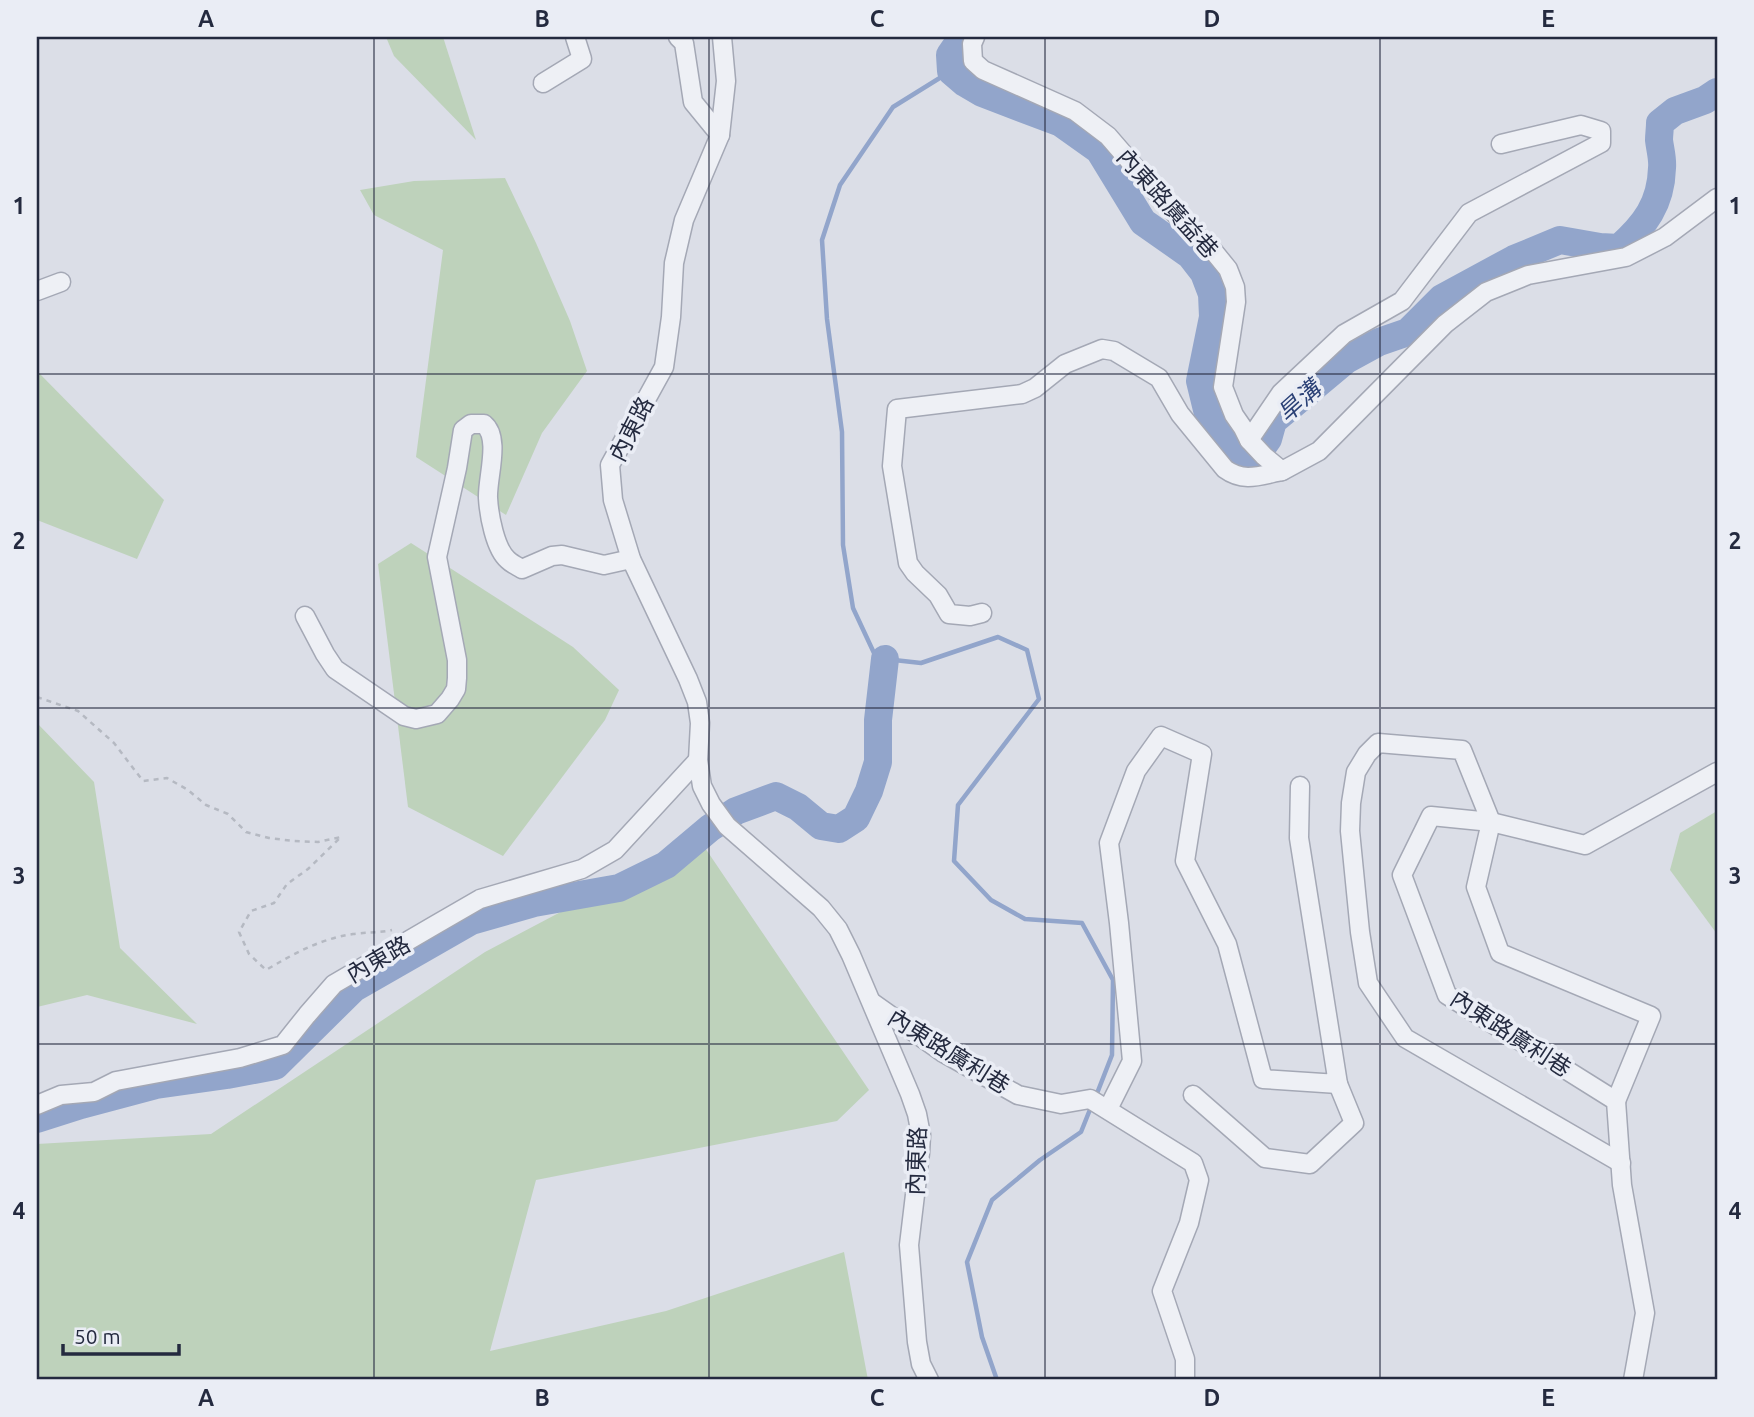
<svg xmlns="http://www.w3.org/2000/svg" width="1754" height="1417" font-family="Ubuntu,'Noto Sans TC',sans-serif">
<rect width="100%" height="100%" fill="#dbdee7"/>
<!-- green -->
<g fill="#bed2bb">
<polygon points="386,37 443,37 476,140 394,56"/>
<polygon points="505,178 536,243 570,321 587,371 542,433 506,515 416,457 443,250 374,215 360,190 414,181"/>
<polygon points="37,371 164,500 137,559 37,520"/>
<polygon points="411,543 573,647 619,690 605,720 503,856 408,807 378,564"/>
<polygon points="37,723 94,782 120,948 197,1024 87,995 37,1007"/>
<polygon points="1717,811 1717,934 1670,870 1680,833"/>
<polygon points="699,839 869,1090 837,1121 536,1180 490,1351 666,1311 844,1252 868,1380 37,1380 37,1144 211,1134 485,952"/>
</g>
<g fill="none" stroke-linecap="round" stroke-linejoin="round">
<!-- stream -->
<g stroke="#92a5cb" stroke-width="4.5">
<polyline points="951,71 893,107 840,185 822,240 827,319 842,432 843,545 853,608 874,653 885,659 921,663 998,637 1027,650 1039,699 958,805 954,861 991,900 1025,919 1082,923 1113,980 1112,1055 1096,1096"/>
<polyline points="997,1380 982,1337 967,1262 992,1200 1040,1160 1081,1132 1091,1107"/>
</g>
<!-- river -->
<g stroke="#92a5cb" stroke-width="28">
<path d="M960,37L959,42L950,55L951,71L965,83L982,93L1061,123L1099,150L1143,222L1190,255L1204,273L1212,294L1213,317L1200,381L1209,418L1229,447L1239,457L1254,459L1268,439L1273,421L1346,360L1379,342L1408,332L1442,298L1514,259L1560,240L1600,247L1619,248C1645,225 1661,204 1662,168C1663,159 1660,149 1659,140C1659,135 1660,129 1660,123L1675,111L1705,100L1717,92"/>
<polyline points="37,1119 81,1105 156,1085 227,1075 275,1066 354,988 471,921 534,903 619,888 666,865 710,828 736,811 776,796 798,807 821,826 839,829 856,818 869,791 878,762 878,720 885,659"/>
</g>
<!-- minor casing -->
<g stroke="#a4a8b5" stroke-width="21">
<g id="minor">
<polyline points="678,37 684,43 693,102 720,135"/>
<polyline points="722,37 726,81 720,135 684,220 674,263 671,317 664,367 610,465 613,500 631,559 688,679 697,702 700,723 698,760 702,786 711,804 727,826 821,908 838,929 851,955 910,1094 917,1114 921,1135 920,1153 909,1245 917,1342 921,1364 929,1380"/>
<polyline points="975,37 972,44 973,61 983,70 1075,111 1108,136 1184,224 1215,253 1228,269 1235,287 1236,302 1223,387 1234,415 1243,428 1249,440 1264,456 1282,471 1319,451 1445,324 1486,292 1528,275 1626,257 1665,237 1717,198"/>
<polyline points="543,83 582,59 575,37"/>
<polyline points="37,291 61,282"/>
<polyline points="1249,440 1281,393 1344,334 1402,301 1469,213 1601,143 1601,131 1581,125 1501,144"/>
<path d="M982,613L970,616L949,614L938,595L915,573L908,563L892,466L897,409L1022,394L1035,388L1065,364L1102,349L1114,351L1159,378L1180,414L1225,469C1244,483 1261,475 1282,471"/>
<path d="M305,616L325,654L335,669L404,716L416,719L437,714L450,699L456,689L457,678V660L437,557L457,468L463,430L471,424H484C501,438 487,478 488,498C489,515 495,549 508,560C512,564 517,566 522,569L552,556L562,555L604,565L631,559"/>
<polyline points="873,1003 942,1052 1018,1095 1061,1104 1090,1099 1193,1163 1199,1180 1189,1223 1162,1291 1185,1359 1185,1380"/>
<polyline points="1193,1095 1265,1158 1310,1164 1354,1123 1338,1084"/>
<polyline points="1616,1101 1651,1016 1500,953 1476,887 1491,822 1462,750 1378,743 1367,754 1356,772 1351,803 1350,831 1360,932 1368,983 1405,1038 1621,1163"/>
<polyline points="37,1105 61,1095 94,1092 116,1081 240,1058 283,1045 307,1015 334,984 435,925 480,899 582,869 615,850 698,760"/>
<polyline points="1108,1109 1132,1061 1119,923 1109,843 1136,771 1161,736 1202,754 1185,861 1227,944 1263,1079 1338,1084 1299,838 1300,786"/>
<polyline points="1633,1380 1645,1313 1622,1185 1616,1101 1447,995 1402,875 1431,816 1491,822 1585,845 1717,772"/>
</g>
</g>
<!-- path -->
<path stroke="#b5b9c2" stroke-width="2.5" stroke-dasharray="5 5" stroke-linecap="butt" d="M37,697L78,711L114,743L143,781L167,778L188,790L206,805L228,814L246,832L269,838L294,841L318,842L341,837L308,869L287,884L274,903L251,911L239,932L249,954L266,970C295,953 320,939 353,934C367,932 379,933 392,930"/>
<!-- minor -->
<use href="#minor" stroke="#eef0f5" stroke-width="18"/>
</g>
<!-- grid -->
<path fill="none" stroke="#242a3f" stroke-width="2" stroke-opacity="0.55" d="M374,37V1380M709,37V1380M1045,37V1380M1380,37V1380M37,374H1717M37,708H1717M37,1044H1717"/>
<g text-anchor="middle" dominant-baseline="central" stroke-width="7" stroke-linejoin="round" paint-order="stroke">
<!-- street labels -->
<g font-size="23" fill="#242a3f" stroke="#eaedf5">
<text transform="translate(1168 203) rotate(48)">內東路廣益巷</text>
<text transform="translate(631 429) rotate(-63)">內東路</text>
<text transform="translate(378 959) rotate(-30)">內東路</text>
<text transform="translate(1511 1033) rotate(33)">內東路廣利巷</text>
<text transform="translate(949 1051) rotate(32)">內東路廣利巷</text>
<text transform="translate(916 1161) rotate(-88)">內東路</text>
</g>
<!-- water labels -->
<g font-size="24" font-style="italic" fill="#2b4176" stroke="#eaedf5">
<text transform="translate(1299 401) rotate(-42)">旱溝</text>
</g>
</g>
<!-- border -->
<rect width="1754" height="1417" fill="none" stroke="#eaedf5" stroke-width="77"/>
<!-- scale -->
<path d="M63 1344v10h116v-10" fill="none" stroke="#242a3f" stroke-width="3.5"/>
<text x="74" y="1344" font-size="21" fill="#242a3f" stroke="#eaedf5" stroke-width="5" paint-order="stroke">50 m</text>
<rect x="38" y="38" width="1678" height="1340" fill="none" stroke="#242a3f" stroke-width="2.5"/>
<g font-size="23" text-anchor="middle" font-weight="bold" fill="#242a3f">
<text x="206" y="27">A</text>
<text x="542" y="27">B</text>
<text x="877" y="27">C</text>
<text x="1212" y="27">D</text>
<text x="1548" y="27">E</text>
<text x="19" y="214">1</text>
<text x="1735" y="214">1</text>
<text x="19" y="549">2</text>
<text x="1735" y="549">2</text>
<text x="19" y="884">3</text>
<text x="1735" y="884">3</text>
<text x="19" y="1219">4</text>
<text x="1735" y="1219">4</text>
<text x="206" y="1406">A</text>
<text x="542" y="1406">B</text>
<text x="877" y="1406">C</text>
<text x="1212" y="1406">D</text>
<text x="1548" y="1406">E</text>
</g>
</svg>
